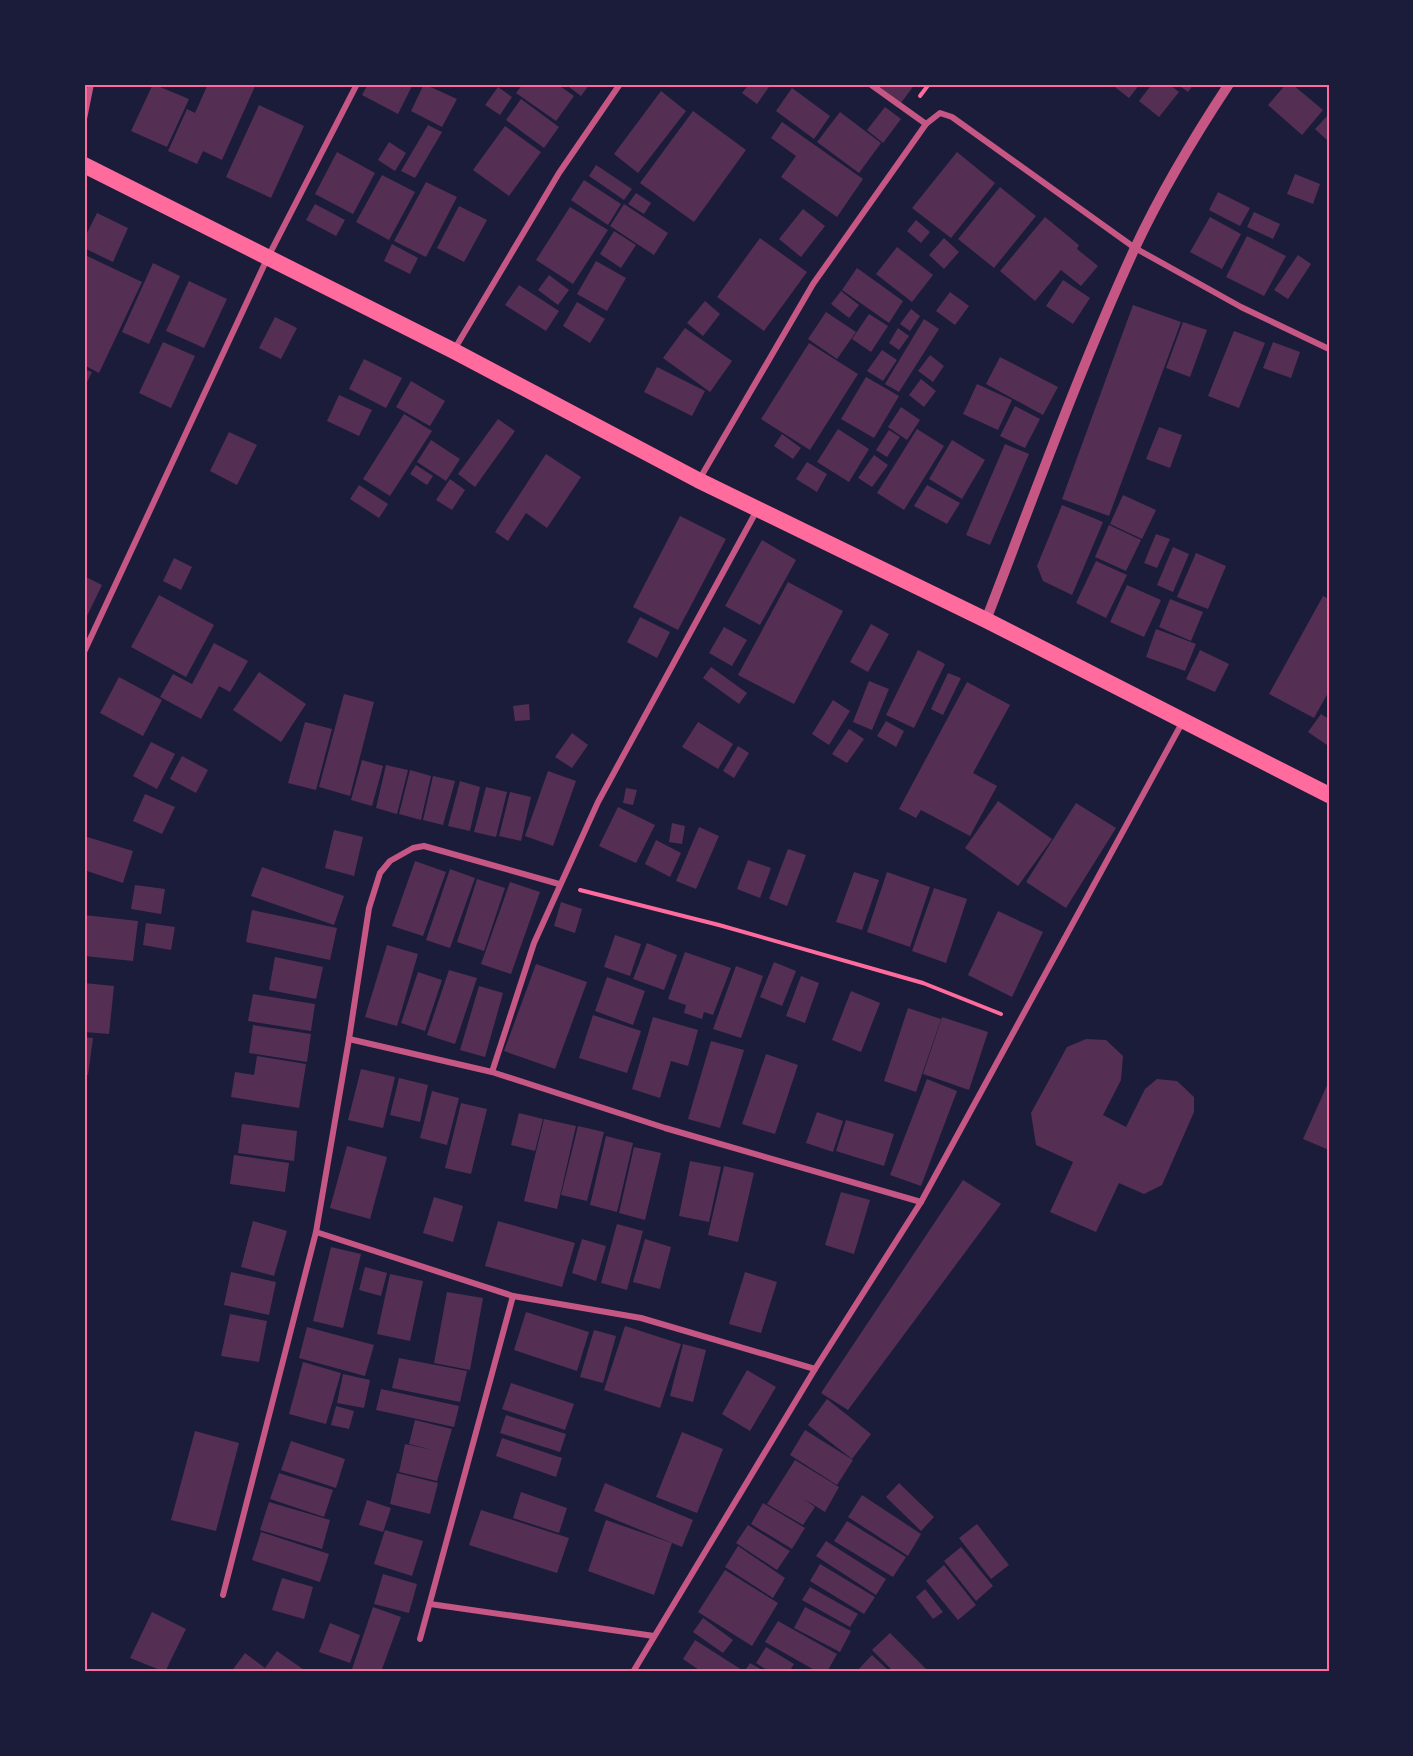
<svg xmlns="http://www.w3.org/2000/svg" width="1413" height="1756" font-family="Bitter,serif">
<rect width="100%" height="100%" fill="#1b1b3a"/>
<!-- building -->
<g fill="#542f53">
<polygon points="153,84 189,99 167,147 131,131"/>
<polygon points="208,84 256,84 222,160 203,151 197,164 168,151 187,109 195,113"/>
<polygon points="368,84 413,84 398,114 362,95"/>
<polygon points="424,84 457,99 442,127 411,111"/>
<polygon points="523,84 557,84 574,96 556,121 516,93"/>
<polygon points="565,84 590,84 581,96"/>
<polygon points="749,84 771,84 757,104 742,93"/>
<polygon points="875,84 915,84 901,103"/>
<polygon points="1111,84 1140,84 1129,98"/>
<polygon points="1152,84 1169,84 1179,92 1159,117 1139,101"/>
<polygon points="1177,84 1194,84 1188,92"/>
<polygon points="1286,84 1292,84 1323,110 1302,135 1268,105"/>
<polygon points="498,87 512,97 500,115 485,105"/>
<polygon points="792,88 830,116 814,139 776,111"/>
<polygon points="661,91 686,111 638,173 614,154"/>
<polygon points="521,99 559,127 544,148 506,120"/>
<polygon points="259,105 304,126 271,198 226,177"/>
<polygon points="885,107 901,119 883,143 867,130"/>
<polygon points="693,111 746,150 694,222 640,183"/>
<polygon points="840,112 881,143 859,173 817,142"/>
<polygon points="1329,114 1329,138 1327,140 1315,129"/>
<polygon points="782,122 863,179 837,217 781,177 796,156 771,138"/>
<polygon points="428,125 442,132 415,178 401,171"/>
<polygon points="505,126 541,152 509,196 473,170"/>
<polygon points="389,142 406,153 395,171 378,160"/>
<polygon points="337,152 375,173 353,214 315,194"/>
<polygon points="957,152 995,183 951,238 912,208"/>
<polygon points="596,165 632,189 624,200 589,176"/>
<polygon points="1295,174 1320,184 1313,204 1287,194"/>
<polygon points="382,175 415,192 389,240 356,222"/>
<polygon points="584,180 621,204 608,225 571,200"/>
<polygon points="426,182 457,197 426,257 394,241"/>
<polygon points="1000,187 1036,216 994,268 958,239"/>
<polygon points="1218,192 1250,208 1240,226 1209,210"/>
<polygon points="636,193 651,203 644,214 628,204"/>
<polygon points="315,204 345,220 336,236 306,220"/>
<polygon points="624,204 668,233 654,255 610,226"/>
<polygon points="459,206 487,220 464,262 437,248"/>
<polygon points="570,207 608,230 573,284 536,260"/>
<polygon points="803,209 825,226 801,257 779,239"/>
<polygon points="1254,212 1280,224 1273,239 1247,227"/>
<polygon points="97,213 128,228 113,262 84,248 84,239"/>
<polygon points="1045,217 1079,245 1077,249 1098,266 1081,286 1061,270 1035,301 1000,271"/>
<polygon points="1210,217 1241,234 1222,269 1190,252"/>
<polygon points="916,220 930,232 921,243 907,231"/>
<polygon points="614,231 636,245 621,268 600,254"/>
<polygon points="1247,236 1286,256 1264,296 1226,277"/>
<polygon points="760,238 807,272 764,331 717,297"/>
<polygon points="944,238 959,252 944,269 929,255"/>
<polygon points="392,244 418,258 410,274 384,261"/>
<polygon points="897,247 933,275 912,302 876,274"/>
<polygon points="1298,255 1311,264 1288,299 1274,290"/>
<polygon points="87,256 142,282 99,373 84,365 84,261"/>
<polygon points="596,261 626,278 607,311 577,294"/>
<polygon points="153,263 180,276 149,344 122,332"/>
<polygon points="857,268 903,301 889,323 842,290"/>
<polygon points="549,275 569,290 558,305 538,290"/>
<polygon points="1063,280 1090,298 1073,324 1046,306"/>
<polygon points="189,281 227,299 204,348 166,331"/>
<polygon points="519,285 559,311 546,331 505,305"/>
<polygon points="841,291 859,305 849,318 831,304"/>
<polygon points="950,292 969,306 955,325 936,311"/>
<polygon points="705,301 720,314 703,336 687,323"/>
<polygon points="577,302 605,319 590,343 563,326"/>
<polygon points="1133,305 1181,322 1109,516 1062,499"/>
<polygon points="911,309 920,316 910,331 900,324"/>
<polygon points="826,312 856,332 837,359 808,339"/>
<polygon points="869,314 888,326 871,352 852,339"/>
<polygon points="275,317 297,328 281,359 259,348"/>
<polygon points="924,319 939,329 899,392 885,384"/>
<polygon points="1183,322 1207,330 1190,377 1166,368"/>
<polygon points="685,328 732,361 710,392 663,358"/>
<polygon points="898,328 909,336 899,350 889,343"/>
<polygon points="1234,331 1265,343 1239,408 1208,396"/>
<polygon points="163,342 195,356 171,408 139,393"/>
<polygon points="1273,342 1300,352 1291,378 1263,368"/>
<polygon points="809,343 858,374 810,450 761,419"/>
<polygon points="882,350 897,360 883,381 867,371"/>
<polygon points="930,355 944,366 933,382 918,371"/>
<polygon points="1000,357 1058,387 1043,415 986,384"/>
<polygon points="364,359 402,378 386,408 349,389"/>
<polygon points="657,367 705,391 692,416 644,392"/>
<polygon points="84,369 92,372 84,388"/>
<polygon points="866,377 899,396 874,438 841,419"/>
<polygon points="921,379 936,391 924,407 909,395"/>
<polygon points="411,381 445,401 430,426 396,407"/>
<polygon points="977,384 1012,400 998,430 963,414"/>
<polygon points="339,395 372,410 359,436 327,421"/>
<polygon points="1015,406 1040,419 1025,448 1000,436"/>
<polygon points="901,407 920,420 907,440 888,427"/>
<polygon points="404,414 432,431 390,496 363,479"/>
<polygon points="498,419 515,431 475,487 458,474"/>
<polygon points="1159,427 1182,435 1170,468 1146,459"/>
<polygon points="838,429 869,449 849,482 817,462"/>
<polygon points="917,429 944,446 904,510 877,493"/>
<polygon points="889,430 900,437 887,457 876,450"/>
<polygon points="229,432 257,445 237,485 210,471"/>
<polygon points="782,434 801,448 793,459 774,446"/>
<polygon points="431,440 460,459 446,481 417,462"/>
<polygon points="952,440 985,460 962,499 929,479"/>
<polygon points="1005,444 1029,454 990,545 966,535"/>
<polygon points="546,454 581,477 547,528 526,513 508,541 495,532"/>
<polygon points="874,455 888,465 872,487 858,478"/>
<polygon points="807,462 827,474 817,492 796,479"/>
<polygon points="416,465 433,476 427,485 410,474"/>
<polygon points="450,479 465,490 452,510 436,500"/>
<polygon points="359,485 388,504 379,518 350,499"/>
<polygon points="927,485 960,503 947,524 914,506"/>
<polygon points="1123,495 1156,510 1142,539 1110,524"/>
<polygon points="1062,505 1103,522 1072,595 1043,581 1037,566"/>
<polygon points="680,516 726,539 678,630 633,607"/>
<polygon points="1109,525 1141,540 1126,571 1095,557"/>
<polygon points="1156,534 1170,539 1157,568 1144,563"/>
<polygon points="762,540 796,560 760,625 725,606"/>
<polygon points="1173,547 1189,554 1173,592 1157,585"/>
<polygon points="1196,553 1226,566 1208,609 1177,597"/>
<polygon points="174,558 192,567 181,590 163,581"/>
<polygon points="1096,561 1127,575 1106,618 1076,603"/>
<polygon points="84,576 102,585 87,616 84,615"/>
<polygon points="788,582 843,611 794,704 738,675"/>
<polygon points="1127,585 1161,600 1144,637 1110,622"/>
<polygon points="159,595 214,625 186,677 131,647"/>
<polygon points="1323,596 1329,599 1329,691 1314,718 1269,694"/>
<polygon points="1170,599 1203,612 1191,641 1159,627"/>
<polygon points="640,617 670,632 657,658 627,642"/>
<polygon points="871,624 889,634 868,672 850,662"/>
<polygon points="724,627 747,640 732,666 709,653"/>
<polygon points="1156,629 1196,644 1185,671 1146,657"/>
<polygon points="214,643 248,661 230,692 219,686 201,719 160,697 173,674 192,684"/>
<polygon points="918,650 945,664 914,728 886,715"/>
<polygon points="1200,650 1229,664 1215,692 1186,679"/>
<polygon points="711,667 747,693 739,704 703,678"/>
<polygon points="259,672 306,704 281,742 233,710"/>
<polygon points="948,673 961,678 943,715 931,709"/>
<polygon points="119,677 162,700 143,736 100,713"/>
<polygon points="869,681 889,689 872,730 853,722"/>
<polygon points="967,682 1010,705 973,773 997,786 970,836 921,810 916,818 899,809"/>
<polygon points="344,694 374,702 350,796 319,787"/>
<polygon points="833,700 850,711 829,745 812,734"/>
<polygon points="529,704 530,720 515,721 513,706"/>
<polygon points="1321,714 1329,719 1327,745 1308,732"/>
<polygon points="886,721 904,731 896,747 877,736"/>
<polygon points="305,722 332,729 316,790 288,783"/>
<polygon points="698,722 733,744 718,769 682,747"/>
<polygon points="849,729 864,739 847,763 832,754"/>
<polygon points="572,733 588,745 572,768 555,757"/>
<polygon points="151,742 175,754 157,789 133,776"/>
<polygon points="738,746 749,753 734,778 723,771"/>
<polygon points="182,756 208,770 196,793 170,779"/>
<polygon points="362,760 383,766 372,806 351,800"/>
<polygon points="386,765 408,770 397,814 376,808"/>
<polygon points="410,770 431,776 421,820 399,814"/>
<polygon points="548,771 576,781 553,846 525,836"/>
<polygon points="433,776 455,781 443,825 423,820"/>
<polygon points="460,781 480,787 470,831 448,826"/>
<polygon points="486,787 507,792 496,837 474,832"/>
<polygon points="626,788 637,790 633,805 623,803"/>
<polygon points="510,792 531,797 521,841 499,836"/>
<polygon points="145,794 175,807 162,834 133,821"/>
<polygon points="998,801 1052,839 1018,886 965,848"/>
<polygon points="1076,803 1116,828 1066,908 1026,882"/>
<polygon points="618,807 655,825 636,863 599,846"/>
<polygon points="672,823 685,826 682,844 669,842"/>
<polygon points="699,827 719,836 696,889 676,881"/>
<polygon points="334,830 363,837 354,876 325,868"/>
<polygon points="84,836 133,851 123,883 84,870"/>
<polygon points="656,840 681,853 670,877 645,864"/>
<polygon points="788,849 806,855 787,906 769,899"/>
<polygon points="748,860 771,868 760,898 737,889"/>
<polygon points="415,861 446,872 423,936 392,926"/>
<polygon points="262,867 344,896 334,925 251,896"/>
<polygon points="450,869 475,878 450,948 426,940"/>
<polygon points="854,872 879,880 862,930 836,922"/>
<polygon points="887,872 930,887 910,947 867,932"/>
<polygon points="477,879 505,888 484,951 457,942"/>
<polygon points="510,882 540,892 511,974 481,964"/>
<polygon points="135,885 165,889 161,914 131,909"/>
<polygon points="934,888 967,899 946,963 912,951"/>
<polygon points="561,902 582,909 575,933 554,926"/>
<polygon points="252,910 337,928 330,960 246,942"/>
<polygon points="998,911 1043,932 1012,997 968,975"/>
<polygon points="84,915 138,921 133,961 84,956"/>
<polygon points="146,923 175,927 171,950 143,945"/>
<polygon points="615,935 641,944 630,976 604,967"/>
<polygon points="647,943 677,955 664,990 633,979"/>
<polygon points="387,945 418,954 397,1026 365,1017"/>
<polygon points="685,952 731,968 713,1015 704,1012 702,1019 684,1013 686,1005 668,999"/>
<polygon points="275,957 323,967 316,999 269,990"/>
<polygon points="774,962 796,971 782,1006 760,997"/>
<polygon points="536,964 587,982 555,1069 504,1051"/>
<polygon points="736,966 763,976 741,1038 713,1029"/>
<polygon points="449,970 477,978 455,1044 427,1035"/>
<polygon points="418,972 442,980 425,1031 401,1023"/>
<polygon points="801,976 819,983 805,1023 786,1016"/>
<polygon points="607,977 645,991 633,1025 595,1011"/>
<polygon points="84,983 114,986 109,1034 84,1032"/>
<polygon points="479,986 503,993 485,1057 460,1050"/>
<polygon points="851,991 880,1003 861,1052 832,1040"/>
<polygon points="253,994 315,1004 311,1031 248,1021"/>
<polygon points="908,1008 941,1019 916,1092 884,1081"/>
<polygon points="593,1015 641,1031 627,1073 579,1058"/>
<polygon points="653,1017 698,1030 688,1066 671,1061 660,1098 632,1089"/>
<polygon points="942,1017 988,1032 969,1090 923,1074"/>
<polygon points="253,1025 311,1034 307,1062 249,1053"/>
<polygon points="84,1037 93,1038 88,1075 84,1075"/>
<polygon points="1086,1039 1106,1040 1123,1056 1121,1080 1103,1115 1126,1127 1145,1089 1157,1079 1177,1081 1194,1097 1194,1112 1162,1185 1144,1194 1119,1183 1096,1232 1050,1212 1073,1162 1036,1145 1031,1113 1067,1047"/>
<polygon points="711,1041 744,1050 720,1128 688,1119"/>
<polygon points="766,1054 798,1065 775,1134 742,1124"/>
<polygon points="257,1056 306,1064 299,1108 231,1097 235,1072 254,1075"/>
<polygon points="361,1069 395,1077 383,1128 348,1120"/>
<polygon points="399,1078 428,1085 420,1122 390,1115"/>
<polygon points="927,1079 957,1091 921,1186 890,1175"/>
<polygon points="1329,1081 1329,1150 1303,1139"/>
<polygon points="432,1091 459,1098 447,1145 420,1138"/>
<polygon points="461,1103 487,1109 471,1174 445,1168"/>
<polygon points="817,1112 843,1121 833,1152 806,1143"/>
<polygon points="519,1113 543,1119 535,1151 511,1145"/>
<polygon points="544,1119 576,1126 557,1209 524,1201"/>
<polygon points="846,1120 894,1134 884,1166 836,1151"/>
<polygon points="242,1124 297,1131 294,1161 238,1153"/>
<polygon points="578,1126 604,1132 587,1201 561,1195"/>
<polygon points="606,1136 633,1143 617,1212 590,1205"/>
<polygon points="347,1146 387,1157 370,1219 330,1208"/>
<polygon points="634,1147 661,1153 645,1220 619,1213"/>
<polygon points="234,1155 289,1163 285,1192 230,1184"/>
<polygon points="690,1161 721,1167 709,1222 679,1216"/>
<polygon points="724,1166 754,1173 738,1242 708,1235"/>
<polygon points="963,1180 1001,1204 848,1410 821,1393"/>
<polygon points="841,1192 870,1200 854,1254 825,1245"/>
<polygon points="434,1197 463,1206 453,1242 423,1233"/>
<polygon points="253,1221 287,1231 274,1276 241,1267"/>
<polygon points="498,1221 575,1243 562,1287 485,1266"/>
<polygon points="617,1224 643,1231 627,1290 601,1283"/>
<polygon points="582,1239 606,1246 596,1281 572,1273"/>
<polygon points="645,1239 671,1247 660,1289 633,1282"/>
<polygon points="331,1247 361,1254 343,1328 313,1321"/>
<polygon points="365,1267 387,1273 381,1296 359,1290"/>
<polygon points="231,1272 276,1282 269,1315 224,1305"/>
<polygon points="745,1272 777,1282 761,1333 729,1324"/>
<polygon points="390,1274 423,1281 410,1341 377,1334"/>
<polygon points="447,1292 483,1298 470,1370 434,1363"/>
<polygon points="526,1312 589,1332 577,1371 514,1350"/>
<polygon points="230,1314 267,1321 259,1362 221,1356"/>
<polygon points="625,1326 681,1344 660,1408 604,1390"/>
<polygon points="307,1327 374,1345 365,1376 299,1358"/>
<polygon points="594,1330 616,1336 603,1383 580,1377"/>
<polygon points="683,1344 706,1350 693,1402 670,1396"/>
<polygon points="399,1358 467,1371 460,1402 392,1388"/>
<polygon points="303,1362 341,1373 326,1424 289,1414"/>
<polygon points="747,1370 776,1387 750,1431 722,1414"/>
<polygon points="343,1374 370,1380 364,1408 337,1403"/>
<polygon points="511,1383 574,1404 565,1430 502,1409"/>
<polygon points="381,1389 459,1406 454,1427 376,1410"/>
<polygon points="827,1399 871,1434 852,1459 808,1425"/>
<polygon points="336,1406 354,1411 349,1429 331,1425"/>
<polygon points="506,1415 566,1434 560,1452 500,1433"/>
<polygon points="415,1420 452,1429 437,1481 399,1472 405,1444 433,1450 409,1444"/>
<polygon points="805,1430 853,1460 837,1485 790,1455"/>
<polygon points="195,1431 239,1443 216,1531 171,1520"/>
<polygon points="682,1432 723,1449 697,1513 656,1497"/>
<polygon points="502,1438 562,1458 556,1477 496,1456"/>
<polygon points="291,1441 345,1459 336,1488 281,1470"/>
<polygon points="795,1460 839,1487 825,1512 804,1499 815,1507 803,1525 767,1504"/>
<polygon points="279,1473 333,1490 324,1517 270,1499"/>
<polygon points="397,1473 438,1483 430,1514 390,1504"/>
<polygon points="605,1483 693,1520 682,1547 594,1511"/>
<polygon points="899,1483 934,1517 921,1531 886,1497"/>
<polygon points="521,1492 567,1508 559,1533 513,1518"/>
<polygon points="862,1495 921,1534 908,1556 848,1517"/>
<polygon points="367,1500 391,1508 383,1532 359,1525"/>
<polygon points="269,1502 330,1520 322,1549 260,1530"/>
<polygon points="763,1503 805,1528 792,1549 751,1524"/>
<polygon points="481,1510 569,1538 557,1573 469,1545"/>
<polygon points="606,1520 672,1543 654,1595 588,1571"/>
<polygon points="847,1521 906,1557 893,1577 834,1541"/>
<polygon points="977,1524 1009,1565 991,1579 959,1538"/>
<polygon points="748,1525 790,1551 777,1570 736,1543"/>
<polygon points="385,1530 423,1541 412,1576 374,1564"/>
<polygon points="261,1532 329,1554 320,1582 252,1560"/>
<polygon points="826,1541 886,1579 876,1595 816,1556"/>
<polygon points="738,1546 785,1578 773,1598 725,1567"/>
<polygon points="961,1547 993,1586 976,1601 944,1561"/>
<polygon points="820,1564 875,1597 864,1614 810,1581"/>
<polygon points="944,1565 976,1605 958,1620 926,1581"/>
<polygon points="725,1570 778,1603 752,1646 698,1612"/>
<polygon points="383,1574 417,1584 409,1613 374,1604"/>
<polygon points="282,1578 313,1587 304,1619 272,1610"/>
<polygon points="810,1587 858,1614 850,1627 802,1600"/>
<polygon points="925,1589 943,1612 933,1619 916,1597"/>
<polygon points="373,1607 401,1617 381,1672 351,1672"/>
<polygon points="805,1607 851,1631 840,1652 794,1628"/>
<polygon points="152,1612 186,1629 165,1672 130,1658"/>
<polygon points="703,1618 733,1640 723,1653 693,1632"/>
<polygon points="778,1621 837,1654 827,1672 818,1672 765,1642"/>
<polygon points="330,1623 360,1635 350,1663 319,1652"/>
<polygon points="890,1633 929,1672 894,1672 872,1650"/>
<polygon points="695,1640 742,1670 740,1672 702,1672 683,1659"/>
<polygon points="766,1647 794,1664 789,1672 770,1672 756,1663"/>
<polygon points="277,1651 307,1672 231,1672 245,1653 265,1668"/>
<polygon points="872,1655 890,1672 857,1671"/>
<polygon points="750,1663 766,1672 744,1672"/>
</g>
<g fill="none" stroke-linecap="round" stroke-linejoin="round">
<!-- path -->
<g stroke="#ff6b9d" stroke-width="4">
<polyline points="920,96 929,84"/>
<polyline points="580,890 719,925 923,983 1001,1014"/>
</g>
<!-- minor -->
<g stroke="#c65784" stroke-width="6">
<polyline points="870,84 926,124"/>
<polyline points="84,119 91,84"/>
<polyline points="454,350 559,173 620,84"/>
<polyline points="699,480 813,284 926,124 940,113 952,117 1135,248 1241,307 1329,349"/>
<polyline points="84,652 267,259 357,84"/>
<polyline points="349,1039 492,1072 665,1128 921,1202"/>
<polyline points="492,1072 534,943 598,802 757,510"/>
<polyline points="316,1232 513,1296 641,1318 815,1369"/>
<polyline points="223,1595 316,1232 349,1039 369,908 380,873 390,861 413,848 424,846 559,884"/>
<polyline points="430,1604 654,1636"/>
<polyline points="420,1639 513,1296"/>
<polyline points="633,1672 815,1369 921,1202 1182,723"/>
</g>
<!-- tertiary -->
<path stroke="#c65784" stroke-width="10" d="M986,620C1034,496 1079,370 1134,250C1161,192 1194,137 1229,84"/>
<!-- trunk -->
<polyline stroke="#ff6b9d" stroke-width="16" points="84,165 454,351 698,480 986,620 1329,795"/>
</g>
<!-- border -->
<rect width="1413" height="1756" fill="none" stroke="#1b1b3a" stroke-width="171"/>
<rect x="86" y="86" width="1242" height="1584" fill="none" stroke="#ff6b9d" stroke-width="2"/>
</svg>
